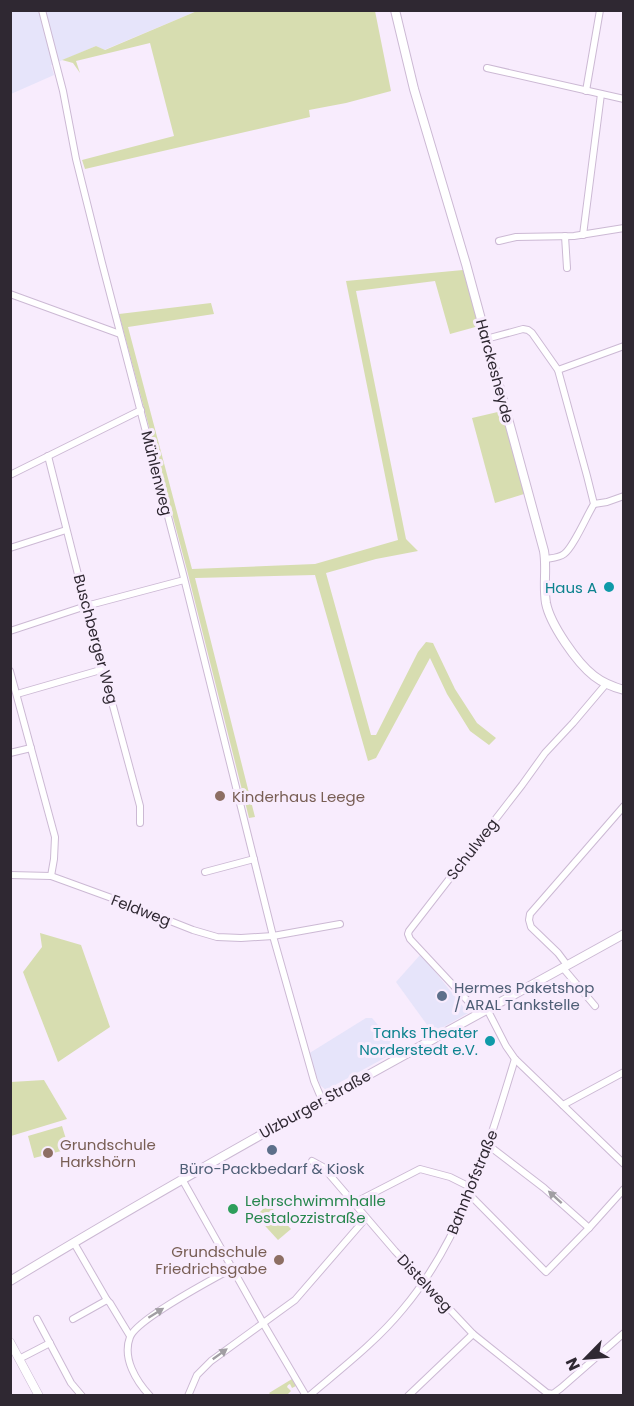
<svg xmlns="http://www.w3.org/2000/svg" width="634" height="1406" font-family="Poppins,sans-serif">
<rect width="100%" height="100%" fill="#f8ecfd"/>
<!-- commercial -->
<g fill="#e6e4fa">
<polygon points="11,11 197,11 104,50 96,46 51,65 54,75 11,94"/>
<polygon points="421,954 468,1013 433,1033 396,982"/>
<polygon points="366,1018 372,1018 399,1050 326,1090 320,1085 308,1054"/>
</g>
<!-- green -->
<g fill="#d7ddb0">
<polygon points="197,11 375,11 391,91 346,103 309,110 310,117 85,169 82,160 174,136 150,43 76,61 80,73 73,63 62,60 96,46 105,50"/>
<polygon points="463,270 479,326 450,334 435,281 356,291 406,539 418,551 376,559 326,573 371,735 376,735 418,652 426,642 433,643 455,689 477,723 496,738 489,745 470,731 447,694 430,658 376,758 368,761 315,575 195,578 255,817 249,818 187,570 119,314 211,303 214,314 128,327 192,569 315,564 398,540 346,281"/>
<polygon points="502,411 524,494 495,503 472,418"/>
<polygon points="40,933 81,945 110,1027 58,1062 23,972 42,947"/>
<polygon points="44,1080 67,1119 11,1136 11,1082"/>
<polygon points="62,1126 69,1149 34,1158 28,1136"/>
<polygon points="268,1204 291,1229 278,1240 256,1216"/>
<polygon points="292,1379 296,1386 292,1388 290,1384 288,1385 287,1387 291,1391 287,1395 271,1395 269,1393"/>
</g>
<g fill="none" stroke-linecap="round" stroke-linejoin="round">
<!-- minor casing -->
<g stroke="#ccb9d4" stroke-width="8">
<g id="minor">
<polyline points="42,10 63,91 76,159 102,263 183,574 273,936 314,1081 322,1100"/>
<polyline points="487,68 624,99"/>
<polyline points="586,91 600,10"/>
<polyline points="583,235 601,94"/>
<polyline points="565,236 567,268"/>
<polyline points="499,241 516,237 574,236 624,228"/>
<polyline points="10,294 120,334"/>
<path d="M486,339L523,329L528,330L532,333L558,370L587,476L594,504C587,515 573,548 564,554C559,558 551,558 545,559"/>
<polyline points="558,370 624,346"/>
<polyline points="48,456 86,606 140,806 140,823"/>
<polyline points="10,475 141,410"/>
<polyline points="594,504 607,502 624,496"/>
<polyline points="10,548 66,530"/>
<polyline points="10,631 86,606 184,580"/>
<polyline points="10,671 55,837 54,859 51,876"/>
<polyline points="17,694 104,669"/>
<polyline points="10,753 31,748"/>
<polyline points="205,872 254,859"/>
<polyline points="10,875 51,876 117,900 193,930 217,937 241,938 273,936 340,924"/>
<polyline points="567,965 558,953 531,927 529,920 530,914 624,806"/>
<polyline points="563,968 595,1006"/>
<polyline points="487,1009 506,1046 515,1059 624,1164"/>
<polyline points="479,1013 410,939 408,934 409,931 522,785 545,753 573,723 606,684"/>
<polyline points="563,1105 624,1072"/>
<polyline points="488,1145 544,1188 589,1228"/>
<polyline points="312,1161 323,1167 395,1251 473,1334 547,1393 553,1394 561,1388 624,1333"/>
<polyline points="182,1179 263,1323 306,1396"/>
<polyline points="470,1195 546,1272 589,1228 624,1189"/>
<polyline points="354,1203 420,1169 450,1177 472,1188"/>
<polyline points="74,1243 107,1300 110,1303 130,1336"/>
<polyline points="37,1319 71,1383 82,1396"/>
<polyline points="73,1319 107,1300"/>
<polyline points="19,1359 50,1343"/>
<path d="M150,1396C136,1381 122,1358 130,1337C137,1319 213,1279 233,1268"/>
<polyline points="188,1396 197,1375 211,1361 295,1300 366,1218"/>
<path d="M309,1396C342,1368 376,1342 403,1309C463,1238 488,1146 515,1059"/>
<polyline points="408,1396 473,1334"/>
</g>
</g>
<!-- tertiary casing -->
<g stroke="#ccb9d4" stroke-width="9">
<polyline id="tertiary" points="10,1342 39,1396"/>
</g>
<!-- secondary casing -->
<g stroke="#ccb9d4" stroke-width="10">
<g id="secondary">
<path d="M395,10L414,89L466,264L544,551C547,568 543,585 546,603C550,624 577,663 594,676C603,683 613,687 624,690"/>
<path d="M10,1281C211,1159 418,1048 624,934"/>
</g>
</g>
<!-- minor -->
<use href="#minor" stroke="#fff" stroke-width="6"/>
<!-- tertiary -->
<use href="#tertiary" stroke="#fff" stroke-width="8"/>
<!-- secondary -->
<use href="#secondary" stroke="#fff" stroke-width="8"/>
</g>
<!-- one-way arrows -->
<defs><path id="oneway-solid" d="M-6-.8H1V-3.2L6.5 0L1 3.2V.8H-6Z" transform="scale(1.5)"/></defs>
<g fill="#a19ea3">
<use href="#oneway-solid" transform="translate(555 1197) rotate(-138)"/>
<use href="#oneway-solid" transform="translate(156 1313) rotate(-32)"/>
<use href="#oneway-solid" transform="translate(220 1354) rotate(-36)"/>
</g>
<!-- markers -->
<g fill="#0f9aa8" stroke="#f8ecfd" stroke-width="2">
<circle cx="609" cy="587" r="6"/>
<circle cx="490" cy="1041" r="6"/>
</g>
<g fill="#8d6e63" stroke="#f8ecfd" stroke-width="2">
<circle cx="220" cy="796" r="6"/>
<circle cx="48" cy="1153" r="6"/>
<circle cx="279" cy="1260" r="6"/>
</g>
<g fill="#5c6f8a" stroke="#f8ecfd" stroke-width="2">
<circle cx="442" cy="996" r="6"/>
<circle cx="272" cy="1150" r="6"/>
</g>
<circle fill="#2e9e5b" stroke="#f8ecfd" stroke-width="2" cx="233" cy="1209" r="6"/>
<g text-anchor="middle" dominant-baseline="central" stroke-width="6" stroke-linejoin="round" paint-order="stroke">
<!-- street labels -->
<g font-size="15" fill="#2f2832" stroke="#f8ecfd">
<text transform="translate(495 371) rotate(75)">Harckesheyde</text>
<text transform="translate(157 473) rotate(76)">Mühlenweg</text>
<text transform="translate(96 639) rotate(75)">Buschberger Weg</text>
<text transform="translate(472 849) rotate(-52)">Schulweg</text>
<text transform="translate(141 910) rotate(21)">Feldweg</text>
<text transform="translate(315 1104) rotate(-29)">Ulzburger Straße</text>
<text transform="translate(472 1182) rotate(-68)">Bahnhofstraße</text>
<text transform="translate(425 1283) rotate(47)">Distelweg</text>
</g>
<!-- culture labels -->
<g font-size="15" fill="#0d838f" stroke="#f8ecfd" text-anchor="end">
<text x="597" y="587">Haus A</text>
<text x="478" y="1032">Tanks Theater<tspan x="478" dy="17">Norderstedt e.V.</tspan></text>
</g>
<!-- education labels -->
<g font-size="15" fill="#785e54" stroke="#f8ecfd" text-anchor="start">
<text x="232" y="796">Kinderhaus Leege</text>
<text x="60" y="1144">Grundschule<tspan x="60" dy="17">Harkshörn</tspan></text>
<text x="267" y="1251" text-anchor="end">Grundschule<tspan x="267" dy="17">Friedrichsgabe</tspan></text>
</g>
<!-- service labels -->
<g font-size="15" fill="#4e5e75" stroke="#f8ecfd" text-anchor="start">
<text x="454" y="987">Hermes Paketshop<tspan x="454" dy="17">/ ARAL Tankstelle</tspan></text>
<text x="272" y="1168" text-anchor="middle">Büro-Packbedarf &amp; Kiosk</text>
</g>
<!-- leisure labels -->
<g font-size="15" fill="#27864d" stroke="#f8ecfd" text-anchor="start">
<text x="245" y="1200">Lehrschwimmhalle<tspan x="245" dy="17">Pestalozzistraße</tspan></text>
</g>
</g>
<!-- border -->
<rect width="634" height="1406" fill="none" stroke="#2f2832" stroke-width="24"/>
<!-- north arrow -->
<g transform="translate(586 1358) rotate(245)" stroke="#f8ecfd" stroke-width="4.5" paint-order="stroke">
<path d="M0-4.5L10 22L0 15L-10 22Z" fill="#2f2832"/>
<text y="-9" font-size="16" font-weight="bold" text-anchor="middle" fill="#2f2832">N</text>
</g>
</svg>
